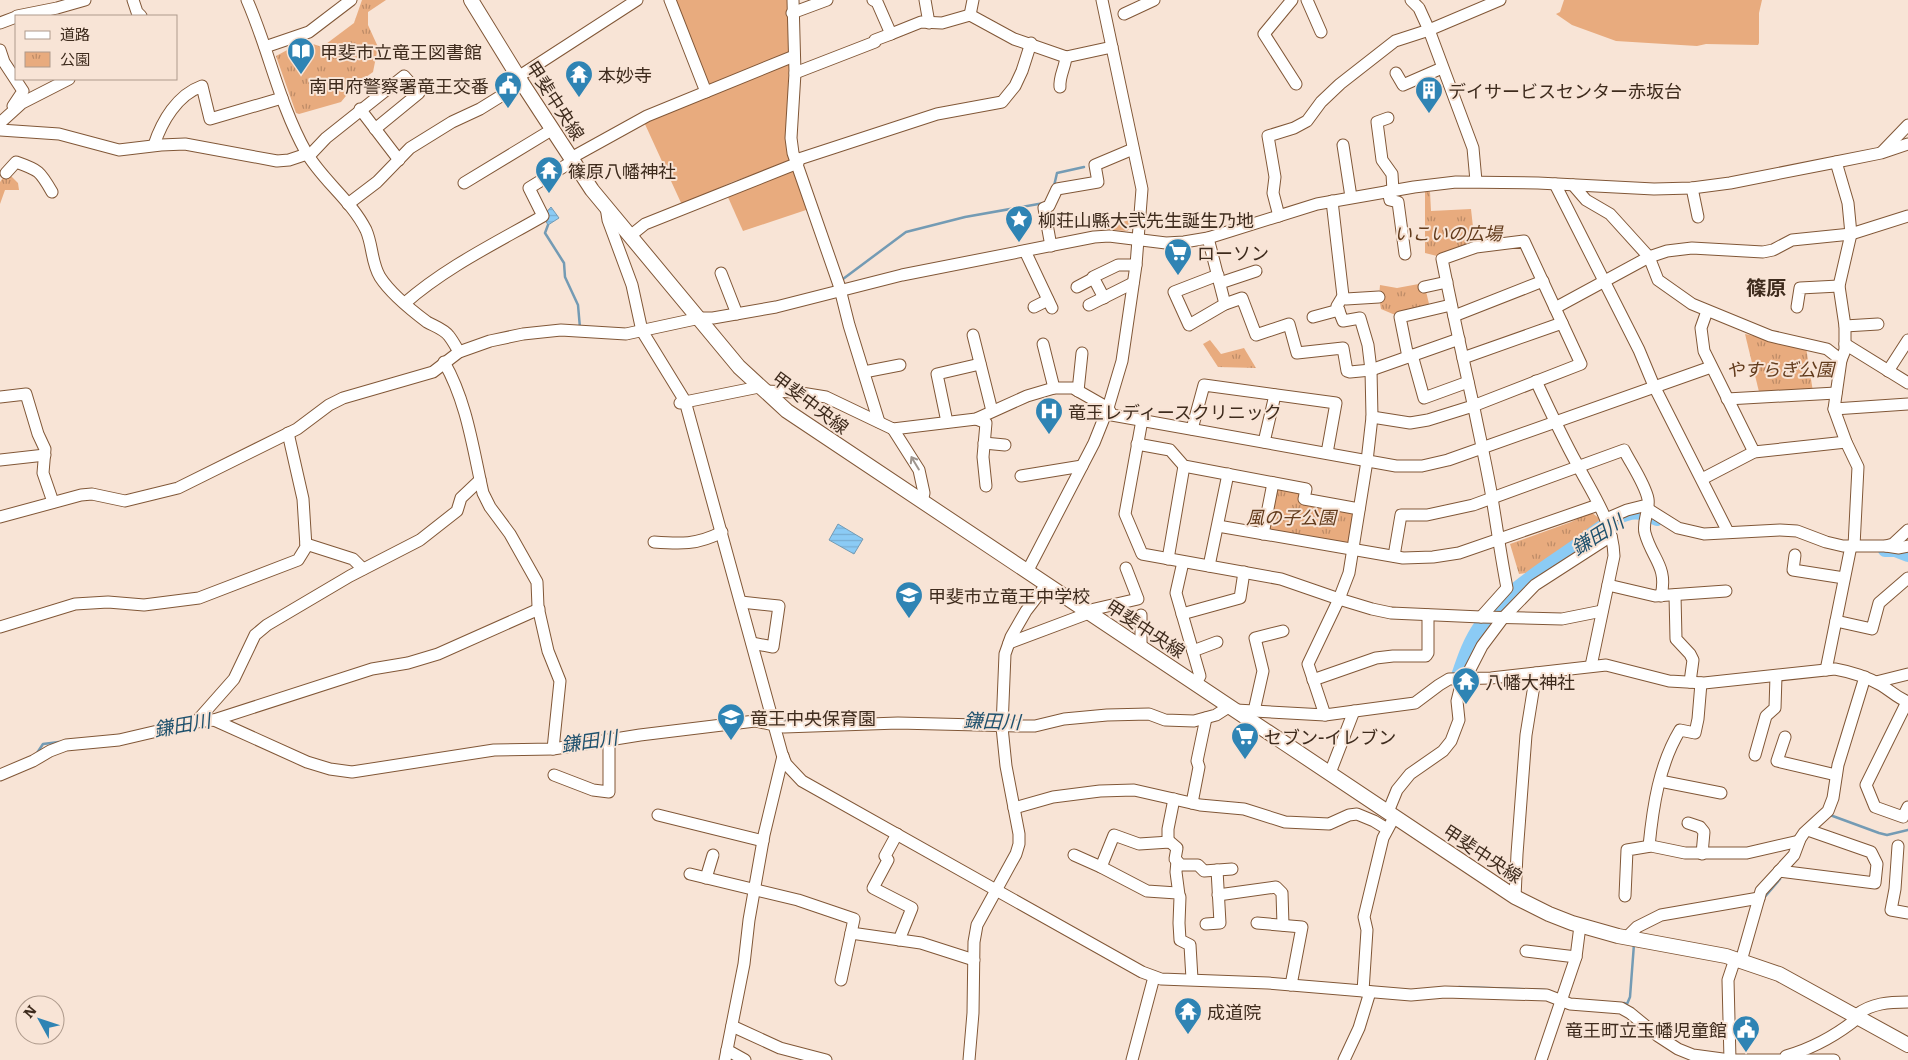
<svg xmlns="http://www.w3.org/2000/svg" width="1908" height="1060" font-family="Literata,'Noto Sans JP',serif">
<defs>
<pattern id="park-tufts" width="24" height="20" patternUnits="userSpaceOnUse" patternTransform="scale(1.25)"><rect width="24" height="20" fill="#e8ab7e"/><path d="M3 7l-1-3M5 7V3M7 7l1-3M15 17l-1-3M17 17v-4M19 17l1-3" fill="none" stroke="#bd8b67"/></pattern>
<pattern id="water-rules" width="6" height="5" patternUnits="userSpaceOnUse" patternTransform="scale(1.25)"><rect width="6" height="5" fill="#8bcbf5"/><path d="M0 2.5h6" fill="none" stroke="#79aed2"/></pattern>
</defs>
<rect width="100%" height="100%" fill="#f8e4d6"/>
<!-- grass -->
<g fill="#e8ab7e">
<polygon points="671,0 791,0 789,58 707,90"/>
<polygon points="1564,0 1762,0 1759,13 1759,43 1758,45 1706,44 1697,46 1616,41 1572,25 1556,14 1560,12"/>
<polygon points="789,61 787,143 792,161 732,182 682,205 644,122"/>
<polygon points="796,167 809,209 743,231 727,195"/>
<polygon points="1136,218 1134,225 1127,231 1099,229"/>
</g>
<!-- park -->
<g fill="url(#park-tufts)">
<polygon points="362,0 386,0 368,12 368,25 378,47 373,72 355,85 341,102 299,114 296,113 276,56 304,41 322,47 354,23"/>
<polygon points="7,172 18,183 19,190 5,190 0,204 0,182"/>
<polygon points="1425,191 1430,192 1431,211 1471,209 1475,245 1441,257 1425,253"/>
<polygon points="1424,283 1430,308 1400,317 1381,309 1379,297 1380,285 1397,288"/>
<polygon points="1745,334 1806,347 1813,392 1760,396"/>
<polygon points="1210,340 1221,354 1244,348 1256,368 1218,367 1203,344"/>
<polygon points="1272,485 1302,491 1303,500 1358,510 1351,548 1267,533"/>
<polygon points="1591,512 1600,519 1594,528 1526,573 1519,574 1510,544 1571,522"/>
</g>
<!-- water -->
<g fill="url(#water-rules)" stroke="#749bb4">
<polygon points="551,207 559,218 548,225 543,216"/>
<polygon points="838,524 863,539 854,554 829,540"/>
</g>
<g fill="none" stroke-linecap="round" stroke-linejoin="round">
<!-- stream -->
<g stroke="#749bb4" stroke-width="2.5">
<polyline points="1054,186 1057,173 1084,167"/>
<polyline points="548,225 545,233 564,263 565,277 578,305 580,328"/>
<polyline points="843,279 906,232 965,217 1044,203"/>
<polyline points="775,719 789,721"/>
<polyline points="37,753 43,744 59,742"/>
<polyline points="1830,815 1879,833 1887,835 1908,830"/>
<polyline points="1763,899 1780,879"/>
<polyline points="1459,987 1545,990"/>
<polyline points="1624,1003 1627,1004 1630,997 1634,944"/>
</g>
<!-- river -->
<g stroke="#8bcbf5" stroke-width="14">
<polyline points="1885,550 1895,550 1908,555"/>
<path d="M1458,676C1464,658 1470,640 1482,624C1506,591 1542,570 1576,546C1592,535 1611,517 1631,513C1640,511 1649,515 1657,519"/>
</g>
<!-- minor casing -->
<g stroke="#815737" stroke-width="13">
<g id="minor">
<polyline points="133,0 137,12 141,16"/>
<path d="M247,0C269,50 279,104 306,152C322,180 351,200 366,230C373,246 371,262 380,277C391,294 411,310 427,322C434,326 444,329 449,336C453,341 456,347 459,352"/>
<polyline points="670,0 706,92"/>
<polyline points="793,0 795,73 791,138 793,153 839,285 849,325 879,422"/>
<polyline points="873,0 877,2 891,34 921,22 942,23 970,15 1014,39 1066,57 1112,47"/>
<polyline points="925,0 929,23"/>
<polyline points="1292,0 1264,34 1296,84"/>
<polyline points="1307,0 1321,32"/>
<polyline points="1411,0 1419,8 1429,30 1473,148 1476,181"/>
<polyline points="792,13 827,0"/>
<polyline points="1124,14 1154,0"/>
<polyline points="970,15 973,0"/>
<polyline points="17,16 57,8 85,0"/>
<polyline points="0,23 16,17"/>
<polyline points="265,47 309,32 351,0"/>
<polyline points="0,50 4,62 23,91 13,106"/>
<polyline points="795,73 875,42 875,40 891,34"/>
<polyline points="1396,73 1403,85 1442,68"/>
<polyline points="518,77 637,0"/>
<path d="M1060,87C1059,76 1065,68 1066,57"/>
<polyline points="360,109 399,160"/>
<polyline points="1388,118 1377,122 1382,160 1392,174 1393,191"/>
<polyline points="0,123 22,103 69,79"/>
<polyline points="0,130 59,134 119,150 161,145 185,144 277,161 289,160 307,154"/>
<path d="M154,145C162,121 177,95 202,86L210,119L282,98"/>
<polyline points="1343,145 1351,197"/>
<polyline points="1882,152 1908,125"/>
<polyline points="309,156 326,138 404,76 419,93 375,129"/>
<polyline points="571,158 647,116 794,56"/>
<polyline points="796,160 937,114 1002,102 1015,86 1022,71 1031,43"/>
<polyline points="1836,162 1848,203 1851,234 1839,286 1845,326 1845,350 1841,360"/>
<path d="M6,173L16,162C39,170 40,171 52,192"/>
<polyline points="464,183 553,129"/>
<polyline points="1555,184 1639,350 1654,386 1728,532"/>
<polyline points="1573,185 1586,200 1610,214 1649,257 1658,280 1692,304 1770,336 1827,349 1841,360 1834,409 1846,442 1858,467 1854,546"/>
<polyline points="1692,188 1698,217"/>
<polyline points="1388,191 1390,200 1398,202 1405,254"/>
<polyline points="348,204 377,182 410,148 452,122 480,109 522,83"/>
<polyline points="606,207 608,220 632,285 642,331 685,401 782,754 786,764 802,781 1142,972 1161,979 1268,983 1411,995 1445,992 1547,995 1570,1004 1621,1008 1630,1013 1658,1036 1678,1049 1693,1055 1730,1060 1834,1060"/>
<polyline points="1279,216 1273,193 1275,177 1268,136 1294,128 1307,121 1321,102 1340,84 1395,41 1429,30 1500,0"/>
<polyline points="630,236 645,224 798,163"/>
<polyline points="1208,238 1225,304"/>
<polyline points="1051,246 1044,208 1049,206 1057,189 1098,182 1095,165 1133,149"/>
<polyline points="1025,251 1052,308"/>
<polyline points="721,273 737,314"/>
<polyline points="1218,275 1174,292 1189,325 1225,304 1242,298 1256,335 1289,324 1297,353 1343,348 1347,371 1350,372 1371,370 1459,339"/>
<polyline points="1220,283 1256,271"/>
<polyline points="1077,287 1094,278"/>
<polyline points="1424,287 1447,282"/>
<polyline points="1343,296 1346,299 1379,297"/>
<polyline points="1104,298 1093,277 1118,265 1136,265"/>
<path d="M405,303C446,267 496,243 543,216L529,188L573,161"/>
<polyline points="1089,305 1133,283"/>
<polyline points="1034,307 1048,300"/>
<polyline points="1797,307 1800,288 1839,286"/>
<polyline points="1555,308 1649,257 1667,251 1692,248 1763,252 1773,250 1792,240 1851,234 1908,216"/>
<polyline points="1707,311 1701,328 1704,351 1754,452"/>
<polyline points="1454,316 1543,281"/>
<polyline points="1313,317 1339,310"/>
<polyline points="1845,326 1878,324"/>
<polyline points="973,335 992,411"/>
<polyline points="1043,344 1054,388"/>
<polyline points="1845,344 1908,383"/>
<polyline points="1412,355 1424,398 1468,382"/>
<polyline points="1408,357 1400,317 1451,305"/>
<polyline points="1463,358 1562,323"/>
<path d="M444,362C467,402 473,449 483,493L490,507L510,534L537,582L538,607L548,651L560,681L553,749"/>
<polyline points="1888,371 1908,340"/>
<polyline points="864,372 900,365"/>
<path d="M1536,381C1549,409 1562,437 1577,464C1592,493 1613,522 1614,556L1591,666"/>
<polyline points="764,391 795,392 826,397 893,429 976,419 1027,396 1054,388 1073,388 1108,408 1112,415 1396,466 1422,466 1448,460 1711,367"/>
<polyline points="1078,391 1082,353"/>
<polyline points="0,397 26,394 38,434 45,449 43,473 53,502"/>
<polyline points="1727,399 1836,393"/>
<polyline points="680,403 759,387"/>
<polyline points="1834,409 1908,404"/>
<path d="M1372,417L1410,423L1428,420L1473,406L1581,364L1524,241L1476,247L1442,259C1452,309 1463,359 1474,408C1480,438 1487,468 1492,498C1497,528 1501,557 1507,588L1481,617"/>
<polyline points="976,419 986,423 983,457 986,486"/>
<polyline points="1142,420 1125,514 1142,554 1281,579 1339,599 1372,609 1391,613 1481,617 1562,619 1602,611"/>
<polyline points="947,422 937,374 980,364"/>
<polyline points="893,429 919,470 924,493 922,502"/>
<polyline points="1192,429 1204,385 1336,403 1327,453"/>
<polyline points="1264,442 1275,395"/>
<polyline points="984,443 1005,445"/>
<polyline points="1137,444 1170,450 1184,466 1306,489 1304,499 1359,509"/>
<polyline points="0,460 45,455"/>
<polyline points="1021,476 1082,466"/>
<polyline points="1702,479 1754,452 1846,442"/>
<polyline points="0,517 81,495 92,494 125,501 178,488 297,429 329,405 343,398 433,372 459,352 490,341 523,334 561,330 626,334 700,318 713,318 776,307 902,275 1094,237 1109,236 1166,243 1184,242 1208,238 1317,204 1414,187 1456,182 1538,183 1654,189 1692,188 1730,183 1836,162 1881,153 1908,144"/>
<polyline points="1606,519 1627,510 1643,506 1678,528 1704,534 1780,530 1797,531 1826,542 1843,546 1886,546 1893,544 1908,530"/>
<polyline points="1218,526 1403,558 1433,557 1459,553 1598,505"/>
<polyline points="1263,534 1273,483"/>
<path d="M654,542C680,544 697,545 722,532"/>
<polyline points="306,544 353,559 363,569"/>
<polyline points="1886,546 1899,548 1908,546"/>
<polyline points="1795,555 1793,570 1844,578"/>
<path d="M1394,556L1401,515H1427L1473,505L1624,450C1631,464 1645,484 1648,499C1650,510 1642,521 1645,533C1652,559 1668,566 1661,596"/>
<polyline points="1168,559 1184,466"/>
<polyline points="1183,562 1176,593 1200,676 1196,683"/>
<polyline points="1209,566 1228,474"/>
<polyline points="1027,572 1094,443 1108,408 1122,361 1136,265 1142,189 1102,0"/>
<polyline points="1608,585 1655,596 1726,591"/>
<polyline points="1675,595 1676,639 1690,654 1693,660 1690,682"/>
<polyline points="741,602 779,606 773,647 752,643"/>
<polyline points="1086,611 1138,599 1126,568"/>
<polyline points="1182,614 1240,598 1244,572"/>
<polyline points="1836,621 1872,629 1879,603 1908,578"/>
<polyline points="0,627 75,604 108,602 144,605 199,598 298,560 306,547 303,499 288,433"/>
<polyline points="1009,643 1089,613"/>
<polyline points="1141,647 1141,615"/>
<polyline points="1193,651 1217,642"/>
<polyline points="1826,670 1851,546"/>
<polyline points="1313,680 1376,658 1393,656 1426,656 1428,653 1428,615"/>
<polyline points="1876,682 1908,674"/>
<polyline points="1907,702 1866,785 1875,807 1903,817 1908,807"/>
<path d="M1236,710L1325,715L1415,703L1439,685L1449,679L1491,678L1606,665L1669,681L1704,683L1835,669C1852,672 1867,677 1881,685C1891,691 1896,697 1908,702"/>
<polyline points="1254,711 1263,671 1255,638 1283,631"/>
<polyline points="1325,715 1308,664 1339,599 1349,573 1367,461 1372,417 1371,370 1368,345 1360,318 1343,321 1337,306 1343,296 1332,201"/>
<polyline points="214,720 372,669 408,663 438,654 539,609"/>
<polyline points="196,722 234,679 255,635 267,625 350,576 420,540 457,511 461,498 480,480"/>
<polyline points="1785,737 1777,761 1836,775"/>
<polyline points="1755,755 1766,716 1775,708 1776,676"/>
<polyline points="1330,773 1354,711"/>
<polyline points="0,775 33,761 50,751 66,745 119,740 196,722 214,720 307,762 330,769 352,772 494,750 553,749 640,735 755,721 784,727 898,723 1019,726 1035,726 1064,719 1107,715 1149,714 1165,720 1194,721 1216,715 1230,706"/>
<polyline points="554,775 593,790 609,792 609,740"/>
<polyline points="1660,781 1721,793"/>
<polyline points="1192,803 1199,767 1197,761 1206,718"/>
<polyline points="1014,808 1053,797 1100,791 1134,790 1200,805 1244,809 1285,822 1329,824 1349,815 1357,814 1374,821 1387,829"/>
<polyline points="1388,812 1397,790 1410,774 1443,751 1451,741 1459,720 1457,701 1460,689 1482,646 1503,618 1535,585 1611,536"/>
<polyline points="658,815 763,841"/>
<polyline points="1688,823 1700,827 1704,832 1702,854"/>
<polyline points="897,834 885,856 888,860 873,888 912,908 899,940"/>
<polyline points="1168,842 1168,829 1174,799"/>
<path d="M1649,846C1653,806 1659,765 1680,730L1695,733L1698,719L1701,683"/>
<polyline points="1898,846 1895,889 1891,910 1908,913"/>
<polyline points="1074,855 1101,867 1147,891 1177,893 1180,897 1179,923 1180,940 1190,945 1192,979"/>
<polyline points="1177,861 1176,872 1179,895"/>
<polyline points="1101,867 1114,835 1139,844 1170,842 1177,848 1175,859 1181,865 1198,865 1204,871 1232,869"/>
<polyline points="1779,871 1875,883 1877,864 1871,852 1808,830"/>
<polyline points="690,874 798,900 854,919 841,980"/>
<polyline points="706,878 713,855"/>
<polyline points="1218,895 1276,887 1282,893 1283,925"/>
<polyline points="1625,896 1627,850 1651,846 1685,853 1747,853 1799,841"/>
<polyline points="1515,897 1517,854 1526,735 1536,673"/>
<polyline points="1257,923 1302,927 1291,985"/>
<polyline points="1206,924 1220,923 1217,870"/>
<polyline points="851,933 921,943 974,960"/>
<polyline points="1627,937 1637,927 1661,915 1759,898"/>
<polyline points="1526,951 1576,957"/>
<polyline points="1741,961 1761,891 1794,855 1800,839 1804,833 1828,811 1833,798 1838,765 1865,677"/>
<polyline points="1363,991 1367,930 1364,917 1383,838 1391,823"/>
<path d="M1856,1015C1872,1003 1889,1002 1908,1002"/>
<polyline points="732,1026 780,1048 826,1060"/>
<polyline points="727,1050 745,1060"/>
<path d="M1786,1056C1814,1048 1837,1035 1859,1017"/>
<polyline points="725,1060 744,964 749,920 764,835 783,756"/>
<polyline points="969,1060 973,1013 974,942 977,925 1016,854 1019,844 1019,834 1006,766 1002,727 1005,654 1011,637 1026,611 1046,585"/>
<polyline points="1132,1060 1154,977"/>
<polyline points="1344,1060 1359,1028 1370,992"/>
<polyline points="1541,1060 1576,957 1580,926"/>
<polyline points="1730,1060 1728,980 1735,959"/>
</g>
</g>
<!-- major casing -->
<g stroke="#815737" stroke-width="16">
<polyline id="major" points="471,0 522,83 592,190 739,367 787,411 1449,853 1515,897 1549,914 1572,923 1618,936 1726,956 1779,974 1908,1045"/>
</g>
<!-- minor -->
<use href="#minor" stroke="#fff" stroke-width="11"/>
<!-- major -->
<use href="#major" stroke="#fff" stroke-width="14"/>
</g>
<!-- one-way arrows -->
<defs><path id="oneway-shaft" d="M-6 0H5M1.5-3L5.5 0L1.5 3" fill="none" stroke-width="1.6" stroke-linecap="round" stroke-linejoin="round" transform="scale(1.25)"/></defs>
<use stroke="#9e958e" href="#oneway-shaft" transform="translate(915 463) rotate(-121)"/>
<!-- icons -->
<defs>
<g id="library-pin" transform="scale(1.4375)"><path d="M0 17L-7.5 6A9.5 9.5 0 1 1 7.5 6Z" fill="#2f84b4" stroke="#f8e4d6"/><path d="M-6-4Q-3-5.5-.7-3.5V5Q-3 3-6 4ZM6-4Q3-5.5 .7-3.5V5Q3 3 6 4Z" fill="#fff"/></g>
<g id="temple-pin" transform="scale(1.4375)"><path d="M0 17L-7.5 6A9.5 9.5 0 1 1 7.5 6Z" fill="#2f84b4" stroke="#f8e4d6"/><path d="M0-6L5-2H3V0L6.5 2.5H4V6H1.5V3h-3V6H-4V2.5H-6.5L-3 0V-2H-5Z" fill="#fff"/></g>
<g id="civic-pin" transform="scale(1.4375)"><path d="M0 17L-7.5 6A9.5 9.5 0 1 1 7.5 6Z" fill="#2f84b4" stroke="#f8e4d6"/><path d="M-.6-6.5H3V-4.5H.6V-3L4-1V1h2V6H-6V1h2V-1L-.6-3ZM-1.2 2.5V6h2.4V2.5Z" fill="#fff"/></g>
<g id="building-pin" transform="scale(1.4375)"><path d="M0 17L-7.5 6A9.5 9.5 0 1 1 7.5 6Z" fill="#2f84b4" stroke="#f8e4d6"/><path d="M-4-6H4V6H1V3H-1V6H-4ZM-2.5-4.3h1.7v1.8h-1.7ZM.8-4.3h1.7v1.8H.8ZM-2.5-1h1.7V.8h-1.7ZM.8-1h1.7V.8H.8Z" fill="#fff"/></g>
<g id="sight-pin" transform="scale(1.4375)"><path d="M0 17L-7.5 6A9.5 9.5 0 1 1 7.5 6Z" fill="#2f84b4" stroke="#f8e4d6"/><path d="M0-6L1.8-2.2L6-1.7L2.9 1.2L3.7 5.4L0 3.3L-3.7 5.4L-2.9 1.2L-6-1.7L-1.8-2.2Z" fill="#fff"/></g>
<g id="supermarket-pin" transform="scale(1.4375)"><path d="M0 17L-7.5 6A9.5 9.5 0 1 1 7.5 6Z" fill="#2f84b4" stroke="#f8e4d6"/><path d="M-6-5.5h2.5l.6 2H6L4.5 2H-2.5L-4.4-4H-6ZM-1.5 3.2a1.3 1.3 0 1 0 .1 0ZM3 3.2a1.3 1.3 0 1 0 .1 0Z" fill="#fff"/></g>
<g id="hospital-pin" transform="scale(1.4375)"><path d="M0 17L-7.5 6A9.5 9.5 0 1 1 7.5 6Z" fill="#2f84b4" stroke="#f8e4d6"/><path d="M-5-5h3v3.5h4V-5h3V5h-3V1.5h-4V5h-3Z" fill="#fff"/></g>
<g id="school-pin" transform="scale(1.4375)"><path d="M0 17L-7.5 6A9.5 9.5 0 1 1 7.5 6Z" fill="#2f84b4" stroke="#f8e4d6"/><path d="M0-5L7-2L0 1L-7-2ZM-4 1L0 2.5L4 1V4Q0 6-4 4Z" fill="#fff"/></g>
</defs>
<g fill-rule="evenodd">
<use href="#library-pin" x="301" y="51"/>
<use href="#temple-pin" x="579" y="74"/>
<use href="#civic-pin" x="508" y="85"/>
<use href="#building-pin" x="1429" y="90"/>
<use href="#temple-pin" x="549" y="170"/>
<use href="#sight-pin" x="1019" y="219"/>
<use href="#supermarket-pin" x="1178" y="252"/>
<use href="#hospital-pin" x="1049" y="411"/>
<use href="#school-pin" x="909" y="595"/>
<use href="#temple-pin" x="1466" y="681"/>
<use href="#school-pin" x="731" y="717"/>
<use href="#supermarket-pin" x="1245" y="736"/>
<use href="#temple-pin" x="1188" y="1011"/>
<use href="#civic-pin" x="1746" y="1029"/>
</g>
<g text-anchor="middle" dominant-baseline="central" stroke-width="4" stroke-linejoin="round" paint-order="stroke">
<!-- poi labels -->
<g font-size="18" fill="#3e2b1d" stroke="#f8e4d6" text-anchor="start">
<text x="320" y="51">甲斐市立竜王図書館</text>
<text x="598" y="74">本妙寺</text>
<text x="489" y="85" text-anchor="end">南甲府警察署竜王交番</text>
<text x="1448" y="90">デイサービスセンター赤坂台</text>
<text x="568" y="170">篠原八幡神社</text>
<text x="1038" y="219">柳荘山縣大弐先生誕生乃地</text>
<text x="1197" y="252">ローソン</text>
<text x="1068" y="411">竜王レディースクリニック</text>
<text x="928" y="595">甲斐市立竜王中学校</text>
<text x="1485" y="681">八幡大神社</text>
<text x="750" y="717">竜王中央保育園</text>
<text x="1264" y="736">セブン-イレブン</text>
<text x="1207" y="1011">成道院</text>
<text x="1727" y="1029" text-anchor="end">竜王町立玉幡児童館</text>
</g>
<!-- street labels -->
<g font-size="18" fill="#3e2b1d" stroke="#f8e4d6">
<text transform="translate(556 100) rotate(57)">甲斐中央線</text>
<text transform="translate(811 402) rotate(37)">甲斐中央線</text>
<text transform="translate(1146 628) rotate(33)">甲斐中央線</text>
<text transform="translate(1483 853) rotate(33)">甲斐中央線</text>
</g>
<!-- park labels -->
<g font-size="18" font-style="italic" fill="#623b1c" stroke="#f8e4d6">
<text x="1448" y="232">いこいの広場</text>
<text x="1780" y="368">やすらぎ公園</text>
<text x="1291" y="516">風の子公園</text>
</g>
<!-- water labels -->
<g font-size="19" font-style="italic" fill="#1f516d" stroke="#f8e4d6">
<text transform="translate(1597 534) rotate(-32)">鎌田川</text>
<text transform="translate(992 720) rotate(2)">鎌田川</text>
<text transform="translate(182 724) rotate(-10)">鎌田川</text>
<text transform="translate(589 740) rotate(-8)">鎌田川</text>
</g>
<!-- quarter labels -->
<g font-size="20" font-weight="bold" fill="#3e2b1d" stroke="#f8e4d6">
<text x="1766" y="286">篠原</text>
</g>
</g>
<!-- legend -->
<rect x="15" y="15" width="162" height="65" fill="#f8e4d6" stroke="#ae9a8c"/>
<rect x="25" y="31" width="25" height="8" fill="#ffffff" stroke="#ae9a8c"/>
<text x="60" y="40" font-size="15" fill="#3e2b1d">道路</text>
<rect x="25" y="52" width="25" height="15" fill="url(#park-tufts)" stroke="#ae9a8c"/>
<text x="60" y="65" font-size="15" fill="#3e2b1d">公園</text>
<!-- north arrow -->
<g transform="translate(40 1020) rotate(310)"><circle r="24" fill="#f8e4d6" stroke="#ae9a8c"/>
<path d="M0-4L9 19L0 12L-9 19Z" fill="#2f84b4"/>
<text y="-8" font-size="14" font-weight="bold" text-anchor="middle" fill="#3e2b1d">N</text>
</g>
</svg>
